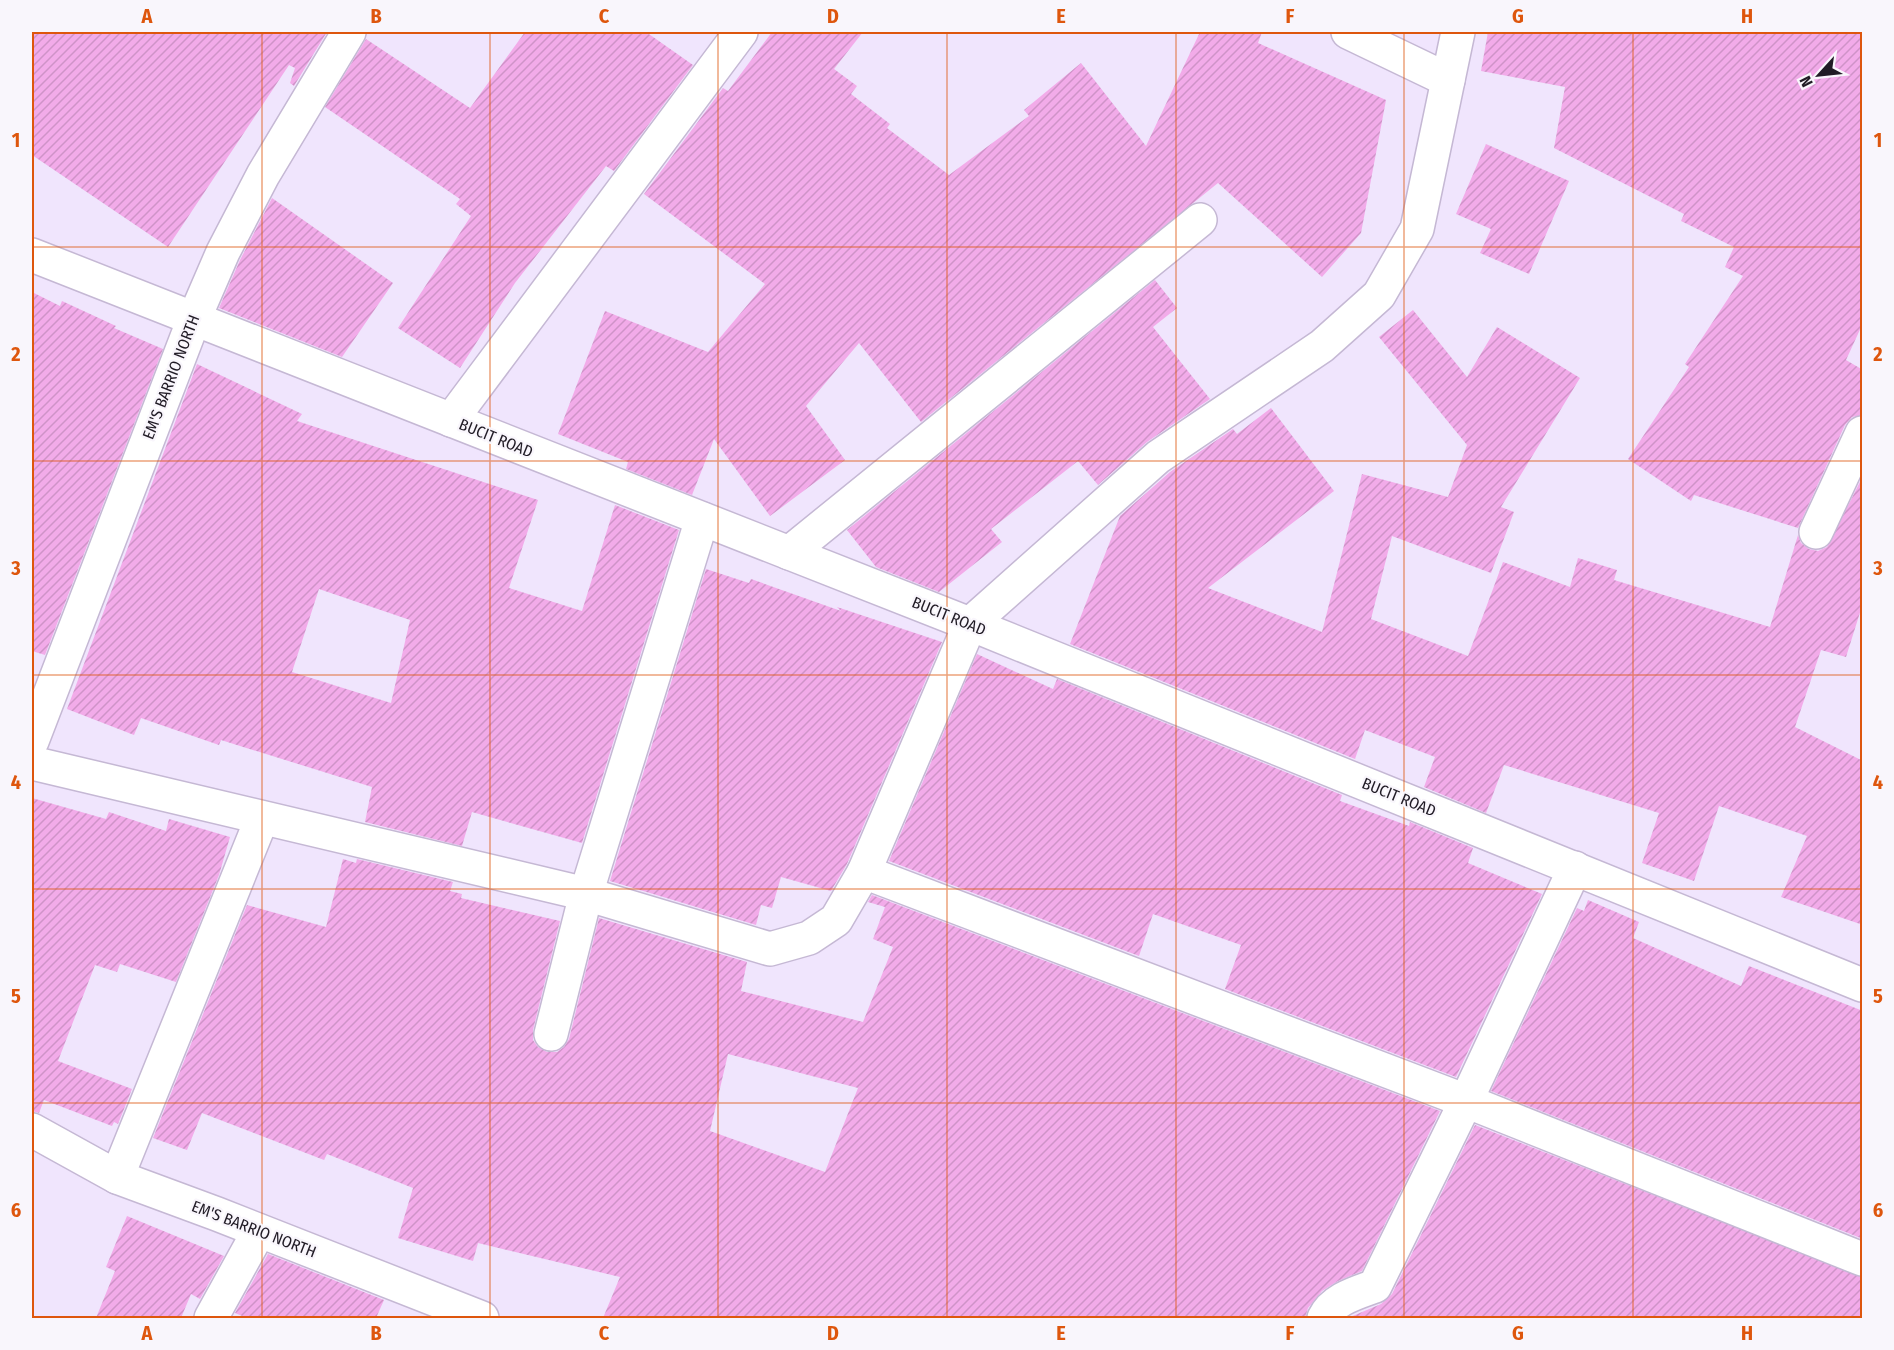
<svg xmlns="http://www.w3.org/2000/svg" width="1894" height="1350" font-family="'Fira Sans Condensed',sans-serif">
<defs>
<pattern id="building-hatch" width="6" height="6" patternUnits="userSpaceOnUse" patternTransform="scale(1.5)"><rect width="6" height="6" fill="#f2abe9"/><path d="M-1 1l2-2M0 6l6-6M5 7l2-2" fill="none" stroke="#cf93c8"/></pattern>
</defs>
<rect width="100%" height="100%" fill="#f0e5fd"/>
<!-- building -->
<g fill="url(#building-hatch)" fill-rule="evenodd">
<polygon points="32,32 327,32 294,86 290,83 295,68 289,65 168,247 32,155"/>
<polygon points="525,32 646,32 693,65 614,171 606,166 515,283 460,368 398,328 471,216 456,204 460,199 325,107 366,39 470,108"/>
<polygon points="772,32 863,32 834,69 857,86 851,94 890,124 887,128 949,175 1029,116 1024,110 1081,63 1146,146 1200,32 1262,32 1258,43 1386,100 1361,233 1322,277 1218,183 921,422 859,343 806,406 845,460 770,516 714,439 692,495 626,469 628,462 558,434 605,311 708,352 765,284 644,194 723,88 728,91"/>
<polygon points="1488,32 1863,32 1863,323 1846,360 1863,370 1863,415 1852,417 1845,425 1798,528 1694,495 1691,501 1628,459 1689,367 1685,364 1743,276 1725,267 1734,247 1681,221 1684,214 1554,148 1565,87 1481,71"/>
<polygon points="1486,144 1569,181 1529,274 1480,253 1491,229 1456,214"/>
<polygon points="272,198 393,283 342,357 219,308 240,260"/>
<polygon points="1155,280 1177,308 1153,327 1210,399 1147,442 1098,485 1078,461 991,529 1002,542 939,592 876,567 847,530"/>
<polygon points="32,292 60,306 62,301 116,326 114,328 163,349 45,655 32,651"/>
<polygon points="1413,310 1467,377 1497,327 1580,378 1501,507 1514,512 1491,573 1392,536 1371,619 1468,656 1503,562 1570,587 1578,558 1617,570 1614,580 1770,627 1798,535 1801,543 1809,549 1818,551 1827,547 1863,476 1863,603 1846,657 1821,650 1795,727 1863,761 1863,925 1781,897 1807,836 1719,806 1694,881 1642,863 1659,813 1504,765 1486,813 1424,787 1435,757 1365,730 1355,759 1070,644 1120,516 1170,472 1233,429 1237,434 1271,408 1334,491 1208,588 1322,632 1362,474 1448,497 1467,445 1379,337"/>
<path d="M197,364L302,414L297,421L538,500L509,588L582,611L615,505L679,530L582,843L472,812L462,846L365,822L372,787L221,740L219,745L141,718L134,735L67,709ZM319,589L410,620L391,703L292,672Z"/>
<polygon points="706,569 749,583 751,579 841,611 837,607 942,642 847,864 831,891 781,877 772,908 761,905 756,925 610,881"/>
<polygon points="977,654 1053,689 1057,679 1342,795 1340,801 1409,826 1410,822 1473,848 1468,863 1542,894 1456,1077 1225,989 1241,945 1153,914 1139,956 889,861"/>
<polygon points="32,798 106,819 109,812 166,831 169,819 230,837 219,875 176,982 120,964 117,972 95,965 58,1061 132,1089 118,1124 114,1122 112,1126 44,1100 39,1113 32,1111"/>
<path d="M343,859L356,863L357,859L453,882L450,891L462,894L461,898L560,921L533,1030V1040L538,1047L547,1052H557L564,1047L569,1039L599,918L747,962L741,991L863,1022L893,947L873,939L885,907L868,902L872,895L1440,1111L1362,1271L1338,1281L1322,1291L1308,1308L1305,1318H603L620,1277L478,1243L473,1261L398,1238L413,1188L327,1154L324,1160L202,1113L187,1150L153,1138L247,905L326,927ZM728,1054L858,1088L825,1172L710,1131Z"/>
<polygon points="1588,900 1639,922 1633,938 1741,986 1749,966 1863,1011 1863,1239 1491,1091 1577,908 1584,911"/>
<polygon points="1475,1125 1863,1277 1863,1318 1348,1318 1381,1304 1392,1294"/>
<polygon points="127,1216 224,1256 200,1299 191,1294 181,1318 96,1318 115,1271 106,1267"/>
<polygon points="268,1254 384,1300 376,1318 247,1318 235,1313"/>
</g>
<g fill="none" stroke-linecap="round" stroke-linejoin="round">
<!-- minor casing -->
<g stroke="#c5b8d4" stroke-width="36">
<g id="minor">
<polyline points="1348,32 1448,80"/>
<polyline points="32,255 985,630 1862,985"/>
<polyline points="451,420 741,32"/>
<polyline points="1816,532 1862,433"/>
<polyline points="789,553 1200,220"/>
<polyline points="32,741 194,319 223,252 263,175 349,32"/>
<polyline points="32,763 586,894 770,949 809,938 836,920 864,872 1466,1101 1862,1259"/>
<polyline points="864,872 970,624 1158,457 1322,346 1379,295 1417,229 1458,32"/>
<polyline points="551,1034 586,894 702,519"/>
<polyline points="32,1130 117,1177 217,1214 482,1318"/>
<polyline points="117,1177 262,818"/>
<polyline points="211,1318 259,1231"/>
<path d="M1324,1318C1333,1299 1356,1293 1375,1286L1466,1101L1575,868"/>
</g>
</g>
<!-- minor -->
<use href="#minor" stroke="#fff" stroke-width="33"/>
</g>
<!-- grid -->
<path fill="none" stroke="#de560d" stroke-width="1.5" stroke-opacity="0.55" d="M262,32V1318M490,32V1318M718,32V1318M947,32V1318M1176,32V1318M1404,32V1318M1633,32V1318M32,247H1862M32,461H1862M32,675H1862M32,889H1862M32,1103H1862"/>
<g text-anchor="middle" dominant-baseline="central" stroke-width="4.5" stroke-linejoin="round" paint-order="stroke">
<!-- street labels -->
<g font-size="16" fill="#201b25" stroke="#f9f6fc">
<text transform="translate(171 377) rotate(-69)">EM'S BARRIO NORTH</text>
<text transform="translate(496 438) rotate(22)">BUCIT ROAD</text>
<text transform="translate(949 616) rotate(22)">BUCIT ROAD</text>
<text transform="translate(1399 797) rotate(22)">BUCIT ROAD</text>
<text transform="translate(254 1229) rotate(21)">EM'S BARRIO NORTH</text>
</g>
</g>
<!-- border -->
<rect width="1894" height="1350" fill="none" stroke="#f9f6fc" stroke-width="66"/>
<!-- north arrow -->
<g transform="translate(1819 75) rotate(243)" stroke="#f9f6fc" stroke-width="4.5" paint-order="stroke">
<path d="M0-4.5L10 22L0 15L-10 22Z" fill="#201b25"/>
<text y="-9" font-size="16" font-weight="bold" text-anchor="middle" fill="#201b25">N</text>
</g>
<rect x="33" y="33" width="1828" height="1284" fill="none" stroke="#de560d" stroke-width="2"/>
<g font-size="20" text-anchor="middle" font-weight="bold" fill="#de560d">
<text x="147" y="23">A</text>
<text x="376" y="23">B</text>
<text x="604" y="23">C</text>
<text x="833" y="23">D</text>
<text x="1061" y="23">E</text>
<text x="1290" y="23">F</text>
<text x="1518" y="23">G</text>
<text x="1747" y="23">H</text>
<text x="16" y="147">1</text>
<text x="1878" y="147">1</text>
<text x="16" y="361">2</text>
<text x="1878" y="361">2</text>
<text x="16" y="575">3</text>
<text x="1878" y="575">3</text>
<text x="16" y="789">4</text>
<text x="1878" y="789">4</text>
<text x="16" y="1003">5</text>
<text x="1878" y="1003">5</text>
<text x="16" y="1217">6</text>
<text x="1878" y="1217">6</text>
<text x="147" y="1340">A</text>
<text x="376" y="1340">B</text>
<text x="604" y="1340">C</text>
<text x="833" y="1340">D</text>
<text x="1061" y="1340">E</text>
<text x="1290" y="1340">F</text>
<text x="1518" y="1340">G</text>
<text x="1747" y="1340">H</text>
</g>
</svg>
